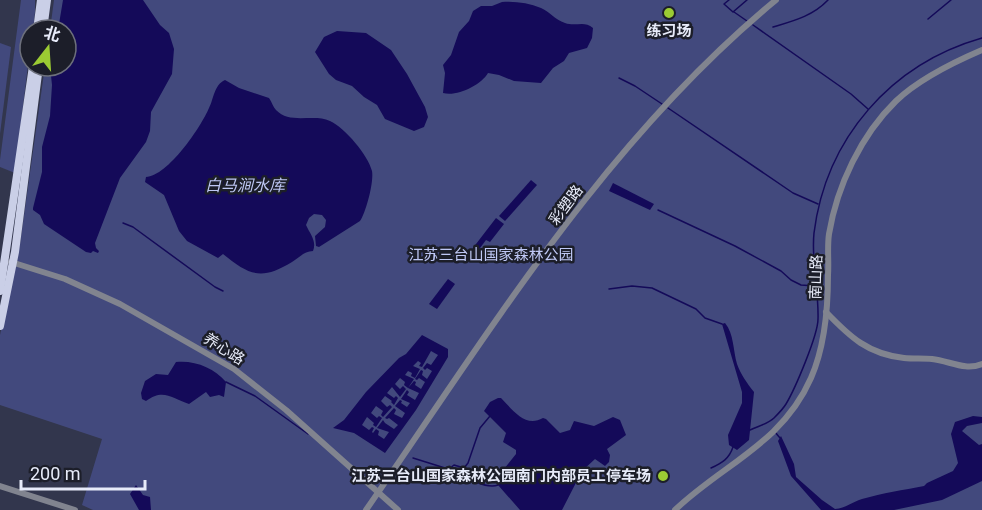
<svg xmlns="http://www.w3.org/2000/svg" width="982" height="510" font-family="Roboto,'Noto Sans SC',sans-serif">
<rect width="100%" height="100%" fill="#32364d"/>
<!-- green -->
<g fill="#42497d">
<polygon points="21,0 35,0 35,12 33,30 30,30 30,48 15,173 0,167 0,160"/>
<polygon points="54,0 982,0 982,510 93,510 82,505 102,439 0,405 0,335 20,244 45,66 66,66 66,30 50,30"/>
<polygon points="0,43 11,47 0,134"/>
</g>
<!-- water -->
<g fill="#140a59" fill-rule="evenodd">
<polygon points="63,0 143,0 160,25 169,33 174,49 172,74 151,112 150,131 146,142 120,178 95,243 96,248 99,251 98,253 93,251 91,253 86,252 44,224 40,215 33,210 33,208 42,172 42,147 50,116 52,85 50,66 66,66 66,30 58,30"/>
<path d="M502,2C515,1 529,3 541,8C549,11 555,20 565,23C576,27 584,20 593,28L592,38L587,48L569,53L564,61L553,68L541,83L514,81L499,75L488,73C481,85 457,97 443,93L445,73L443,65L451,55L459,32L469,21L473,11L481,6H492Z"/>
<polygon points="337,31 366,33 391,50 407,74 425,107 428,117 424,127 414,131 385,119 377,105 364,97 352,86 336,80 329,74 315,52 324,37"/>
<path d="M225,80L239,88L269,98C272,102 273,107 276,110C290,125 314,113 330,121C345,128 368,155 372,171C374,182 366,212 360,221L319,247L316,246L315,236L325,227L326,220L322,215L314,214L309,218L306,225C310,234 317,241 313,251C304,251 299,258 292,262C261,281 249,275 223,254L218,258L187,241L179,231L164,195L145,182L146,177C168,176 201,127 209,108C214,98 214,85 225,80Z"/>
<polygon points="531,180 537,185 505,221 499,216"/>
<polygon points="613,183 654,204 650,210 609,191"/>
<polygon points="496,218 504,224 490,242 486,240 471,260 466,257"/>
<polygon points="448,279 455,284 437,309 429,304"/>
<path d="M725,323C734,334 733,350 737,364C741,375 747,383 754,392L749,440L737,450L729,445L728,435L742,403V392L722,324Z"/>
<path d="M422,335L448,349V357L416,410L385,453L354,433L333,428L344,420L366,392L399,358L406,354ZM431,351L438,355L431,365L427,363L423,368L425,370L427,368L432,371L427,379L422,375L423,371L421,370L415,379L417,380L419,378L425,382L421,389L415,385L416,382L414,381L408,388L419,393L415,400L407,395L409,392L407,390L401,399L410,403L407,407L401,403L402,401L400,400L395,406L405,413L402,418L394,414L396,410L394,408L385,418L387,419L389,418L398,425L394,429L385,423L383,420L377,428L389,432L384,439L378,435L379,431L376,429L373,433L372,432L374,428L372,427L369,430L362,425L367,417L374,423L373,425L376,427L382,418L379,416L377,418L371,413L376,406L383,411L381,415L383,417L392,407L390,405L387,407L381,401L385,396L392,401L391,402L394,405L398,398L396,396L394,398L387,393L392,387L400,397L406,389L403,386L400,389L395,384L400,378L405,382L404,385L408,388L414,379L405,375L408,371L412,373L411,376L415,378L420,369L413,366L418,361L421,363L419,366L422,367Z"/>
<path d="M176,362C195,360 214,368 226,382L224,397L219,395L210,397L206,392L189,404C172,398 163,388 146,401L142,399L141,393L145,381L156,374L168,375Z"/>
<path d="M498,398H501C513,410 525,428 543,418L546,419L560,433L570,430L574,421L594,426L613,417L620,420L626,435L607,449L610,455L609,462L605,466L595,459L582,471L562,510H520L498,485L500,474L516,454V450L503,442L506,433L484,411L490,402Z"/>
<path d="M973,416L982,417V423L967,426L962,431L979,445L982,444V481L942,500L894,510H821L791,476L778,441L781,436L794,464L796,477L822,500L835,509C846,508 852,502 862,499C883,493 903,490 924,486L927,483L953,471L958,463L951,434L955,422Z"/>
<polygon points="136,485 143,495 150,497 151,510 139,510 130,494"/>
</g>
<g fill="none" stroke-linecap="round" stroke-linejoin="round">
<!-- stream -->
<g stroke="#140a59" stroke-width="1.5">
<polyline points="729,0 724,4 733,12 747,0"/>
<polyline points="734,12 747,21"/>
<polyline points="928,19 951,0"/>
<polyline points="753,25 851,94 868,109"/>
<path d="M773,27C793,21 813,16 828,0"/>
<polyline points="619,78 635,86 662,104"/>
<polyline points="668,108 793,193 818,204"/>
<polyline points="658,210 735,246 781,271 791,280 801,285 815,286"/>
<polyline points="123,223 133,227 215,287 223,291"/>
<polyline points="609,289 632,286 652,288 696,309 705,318 722,324"/>
<polyline points="226,382 255,396 308,434"/>
<path d="M750,430C758,426 768,424 774,418C778,414 783,409 786,404C795,389 818,335 818,319C819,291 811,261 814,233C826,138 891,64 982,38"/>
<polyline points="775,432 780,438"/>
<polyline points="413,458 445,468 449,469 454,465 464,468 468,463 480,428 490,416"/>
<path d="M711,468C722,463 729,459 733,447"/>
<path d="M461,469C464,479 488,489 498,485"/>
</g>
<!-- minor -->
<g stroke="#81848f" stroke-width="6">
<polyline points="11,262 65,279 120,304 234,369 286,410 398,510"/>
<path d="M826,312C850,337 868,354 904,358C914,359 923,358 932,359C950,361 965,371 982,364"/>
<polyline points="0,486 75,510"/>
<path d="M366,510C490,331 606,140 776,0"/>
<path d="M675,510C723,464 782,444 811,378C825,346 828,310 828,275C829,262 827,247 829,234C837,186 861,135 896,101C918,80 954,62 982,50"/>
</g>
<!-- major -->
<g stroke="#cacfe7" stroke-width="8">
<polyline points="37,30 41,0"/>
<polyline points="43,30 47,0"/>
<polyline points="0,291 33,66"/>
<polyline points="0,326 15,252 39,66"/>
</g>
</g>
<!-- markers -->
<g fill="#9bcb33" stroke="#1c1e29" stroke-width="2">
<circle cx="669" cy="13" r="6"/>
<circle cx="663" cy="476" r="6"/>
</g>
<g text-anchor="middle" dominant-baseline="central" stroke-width="5" stroke-linejoin="round" paint-order="stroke">
<!-- poi labels -->
<g font-size="15" font-weight="bold" fill="#e7ebf9" stroke="#1c1e29">
<text x="669" y="31">练习场</text>
<text x="651" y="476" text-anchor="end">江苏三台山国家森林公园南门内部员工停车场</text>
</g>
<!-- street labels -->
<g font-size="15" fill="#e7ebf9" stroke="#1c1e29">
<text transform="translate(566 205) rotate(-53)">彩塑路</text>
<text transform="translate(816 277) rotate(-88)">南山路</text>
<text transform="translate(224 349) rotate(32)">养心路</text>
</g>
<!-- park labels -->
<g font-size="15" fill="#bfc8f5" stroke="#1c1e29">
<text x="491" y="255">江苏三台山国家森林公园</text>
</g>
<!-- water labels -->
<g font-size="16" font-style="italic" fill="#bdc6f3" stroke="#1c1e29">
<text x="245" y="185">白马涧水库</text>
</g>
</g>
<!-- north arrow -->
<g transform="translate(48 48) rotate(17)"><circle r="28" fill="#1c1e29" stroke="#6d707c" stroke-width="1.5"/>
<path d="M0-4.5L10 22L0 15L-10 22Z" fill="#9bcb33"/>
<text y="-9" font-size="16" font-weight="bold" text-anchor="middle" fill="#e7ebf9">北</text>
</g>
<!-- scale -->
<path d="M21 480v9h124v-9" fill="none" stroke="#e7ebf9" stroke-width="3"/>
<text x="30" y="480" font-size="18" fill="#e7ebf9" stroke="#1c1e29" stroke-width="4.5" paint-order="stroke">200 m</text>
</svg>
